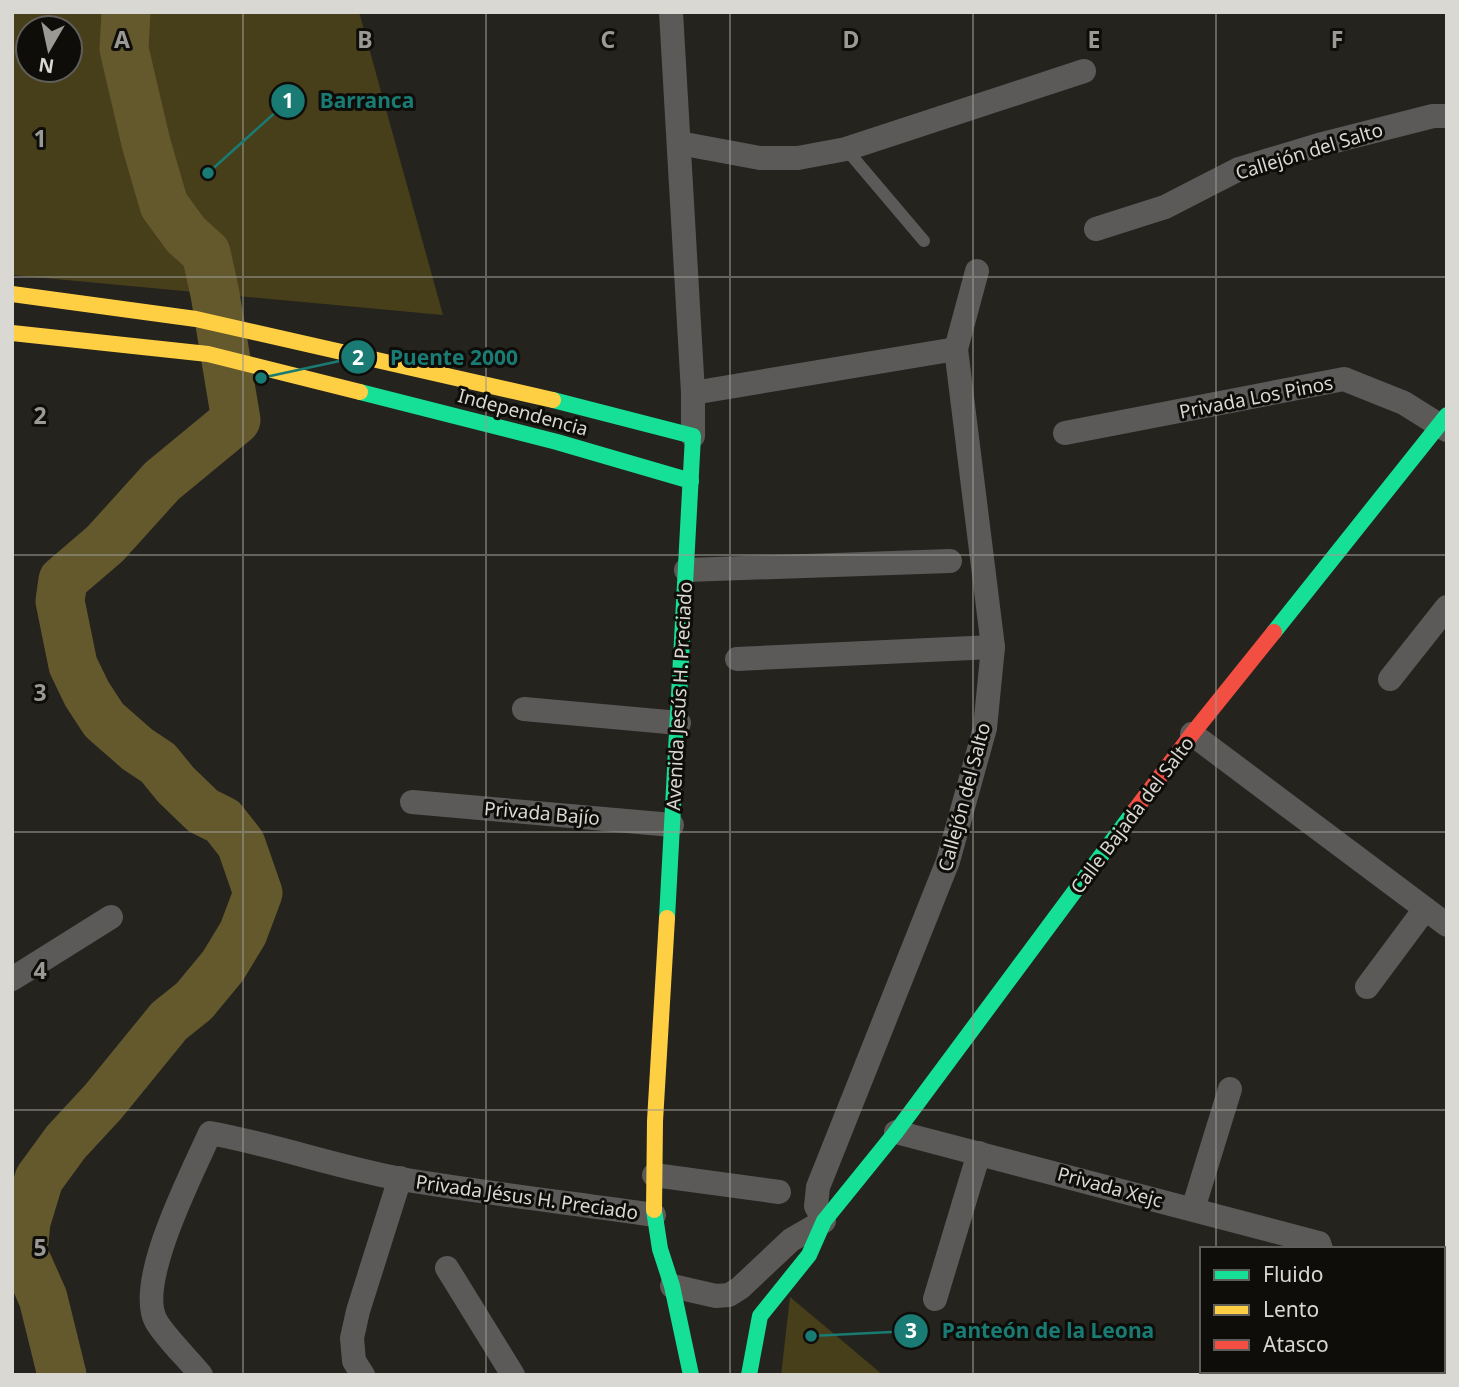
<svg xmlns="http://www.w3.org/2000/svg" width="1459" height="1387" font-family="'Noto Sans',sans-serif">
<rect width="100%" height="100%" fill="#24231e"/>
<!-- green -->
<g fill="#473e1a" fill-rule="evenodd">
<path d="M12,12H359L443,315L12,275ZM28,28H70V70H28Z"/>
<polygon points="790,1297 883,1375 781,1375"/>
</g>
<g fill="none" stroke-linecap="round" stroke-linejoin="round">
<!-- river -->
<polyline stroke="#64592d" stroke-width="49" points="62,1375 43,1298 23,1253 26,1222 39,1179 66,1142 103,1102 169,1021 194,1001 223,966 243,933 258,893 241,844 223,821 203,811 176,785 158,763 137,749 104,720 87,694 73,665 60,601 63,580 105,544 162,481 236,420 215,294 206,253 186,235 164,205 146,143 124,49 126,12"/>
<!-- lane -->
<polyline stroke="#5b5a59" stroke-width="12" points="846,149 924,241"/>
<!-- street -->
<g stroke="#5b5a59" stroke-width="24">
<polyline points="671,12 693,393 693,436"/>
<polyline points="679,143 760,158 798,158 846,149 1084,71"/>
<polyline points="1096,229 1165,207 1239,169 1319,145 1433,116 1447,116"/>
<polyline points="693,393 956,349"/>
<polyline points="1065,433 1344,379 1404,403 1447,430"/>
<polyline points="686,570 950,561"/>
<polyline points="737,659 993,647"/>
<polyline points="1390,679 1447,607"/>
<polyline points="524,709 679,723"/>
<polyline points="1192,734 1447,925"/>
<polyline points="412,802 672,825"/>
<polyline points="12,979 111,917"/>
<polyline points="1367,987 1425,909"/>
<polyline points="896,1132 1319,1243 1321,1249"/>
<polyline points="654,1175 779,1192"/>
<polyline points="1193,1209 1230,1089"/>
<polyline points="447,1268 513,1375"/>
<polyline points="672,1286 716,1296 729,1295 740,1288 791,1240 824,1221 816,1206 818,1187 948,861 985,728 993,647 956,349 977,271"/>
<polyline points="935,1299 979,1153"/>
<polyline points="1443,1324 1447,1325"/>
<path d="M201,1375C189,1360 165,1337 156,1321C135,1282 193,1172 210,1133C275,1145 337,1167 401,1179C485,1193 570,1203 654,1215"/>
<polyline points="363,1375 354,1361 352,1338 358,1311 400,1178"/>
</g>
<!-- fast -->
<g stroke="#16e098" stroke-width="16">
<polyline points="360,392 557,442 691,481"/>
<polyline points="553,400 693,436 667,918"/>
<polyline points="1274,632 1447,415"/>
<polyline points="654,1210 660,1249 672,1286 691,1375"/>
<polyline points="749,1375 760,1316 809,1255 824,1221 896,1132 1135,810"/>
</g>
<!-- slow -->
<g stroke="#ffcf43" stroke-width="16">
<polyline points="12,294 196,319 553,400"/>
<polyline points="12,333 208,354 360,392"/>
<polyline points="654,1210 655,1121 667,918"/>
</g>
<!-- jam -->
<polyline stroke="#f24e42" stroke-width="16" points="1135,810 1192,734 1274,632"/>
</g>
<!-- grid -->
<path fill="none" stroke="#9a9994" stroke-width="2" stroke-opacity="0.55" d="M243,12V1375M486,12V1375M730,12V1375M973,12V1375M1216,12V1249M12,277H1447M12,555H1447M12,832H1447M12,1110H1447M1216,1371V1375"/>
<g text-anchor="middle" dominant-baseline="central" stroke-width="6" stroke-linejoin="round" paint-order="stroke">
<!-- street labels -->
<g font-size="19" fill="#d9d8d3" stroke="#0e0d09">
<text transform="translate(1309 151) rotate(-17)">Callejón del Salto</text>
<text transform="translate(1256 397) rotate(-11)">Privada Los Pinos</text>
<text transform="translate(523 412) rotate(15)">Independencia</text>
<text transform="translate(679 696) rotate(-87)">Avenida Jesús H. Preciado</text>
<text transform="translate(964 797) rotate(-75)">Callejón del Salto</text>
<text transform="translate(542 813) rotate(5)">Privada Bajío</text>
<text transform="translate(1132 815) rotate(-53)">Calle Bajada del Salto</text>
<text transform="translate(1110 1187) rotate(15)">Privada Xejc</text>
<text transform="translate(527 1197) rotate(8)">Privada Jésus H. Preciado</text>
</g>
</g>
<g font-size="23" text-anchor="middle" font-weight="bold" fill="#9a9994" stroke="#0e0d09" stroke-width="6" stroke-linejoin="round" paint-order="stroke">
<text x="122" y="48">A</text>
<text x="365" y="48">B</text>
<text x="608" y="48">C</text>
<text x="851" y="48">D</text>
<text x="1094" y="48">E</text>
<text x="1337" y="48">F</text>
<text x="40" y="147">1</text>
<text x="40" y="424">2</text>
<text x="40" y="701">3</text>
<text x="40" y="979">4</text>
<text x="40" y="1256">5</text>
</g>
<!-- callouts -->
<path fill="none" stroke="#197b73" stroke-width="2.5" d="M208 173L288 101M261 378L358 357M811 1336L911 1331"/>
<g fill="#197b73" stroke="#0e0d09" stroke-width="2.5">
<circle cx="208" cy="173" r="7"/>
<circle cx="261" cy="378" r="7"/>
<circle cx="811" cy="1336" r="7"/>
<circle cx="288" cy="101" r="18"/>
<circle cx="358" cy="357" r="18"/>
<circle cx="911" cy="1331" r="18"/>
</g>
<g font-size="21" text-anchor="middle" font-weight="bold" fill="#fff">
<text x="288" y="108">1</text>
<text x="358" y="365">2</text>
<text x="911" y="1338">3</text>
</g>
<g font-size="21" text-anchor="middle" font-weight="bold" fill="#197b73" stroke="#0e0d09" stroke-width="6" stroke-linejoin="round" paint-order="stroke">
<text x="367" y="108">Barranca</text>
<text x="454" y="365">Puente 2000</text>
<text x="1048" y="1338">Panteón de la Leona</text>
</g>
<!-- border -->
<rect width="1459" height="1387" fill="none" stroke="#d9d8d3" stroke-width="28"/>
<!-- legend -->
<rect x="1200" y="1247" width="245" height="126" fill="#0e0d09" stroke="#5f5e5a" stroke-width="2"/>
<rect x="1214" y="1270" width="35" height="10" fill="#16e098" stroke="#5f5e5a" stroke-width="2"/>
<text x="1263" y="1282" font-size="21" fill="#d9d8d3">Fluido</text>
<rect x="1214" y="1305" width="35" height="10" fill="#ffcf43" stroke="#5f5e5a" stroke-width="2"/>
<text x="1263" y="1317" font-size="21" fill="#d9d8d3">Lento</text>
<rect x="1214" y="1340" width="35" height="10" fill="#f24e42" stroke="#5f5e5a" stroke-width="2"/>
<text x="1263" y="1352" font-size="21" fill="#d9d8d3">Atasco</text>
<!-- north arrow -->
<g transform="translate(49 49) rotate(189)"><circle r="33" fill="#0e0d09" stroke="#5f5e5a" stroke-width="2"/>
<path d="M0-5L12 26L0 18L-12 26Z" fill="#9a9994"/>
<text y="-10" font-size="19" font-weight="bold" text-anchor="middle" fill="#d9d8d3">N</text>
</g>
</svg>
